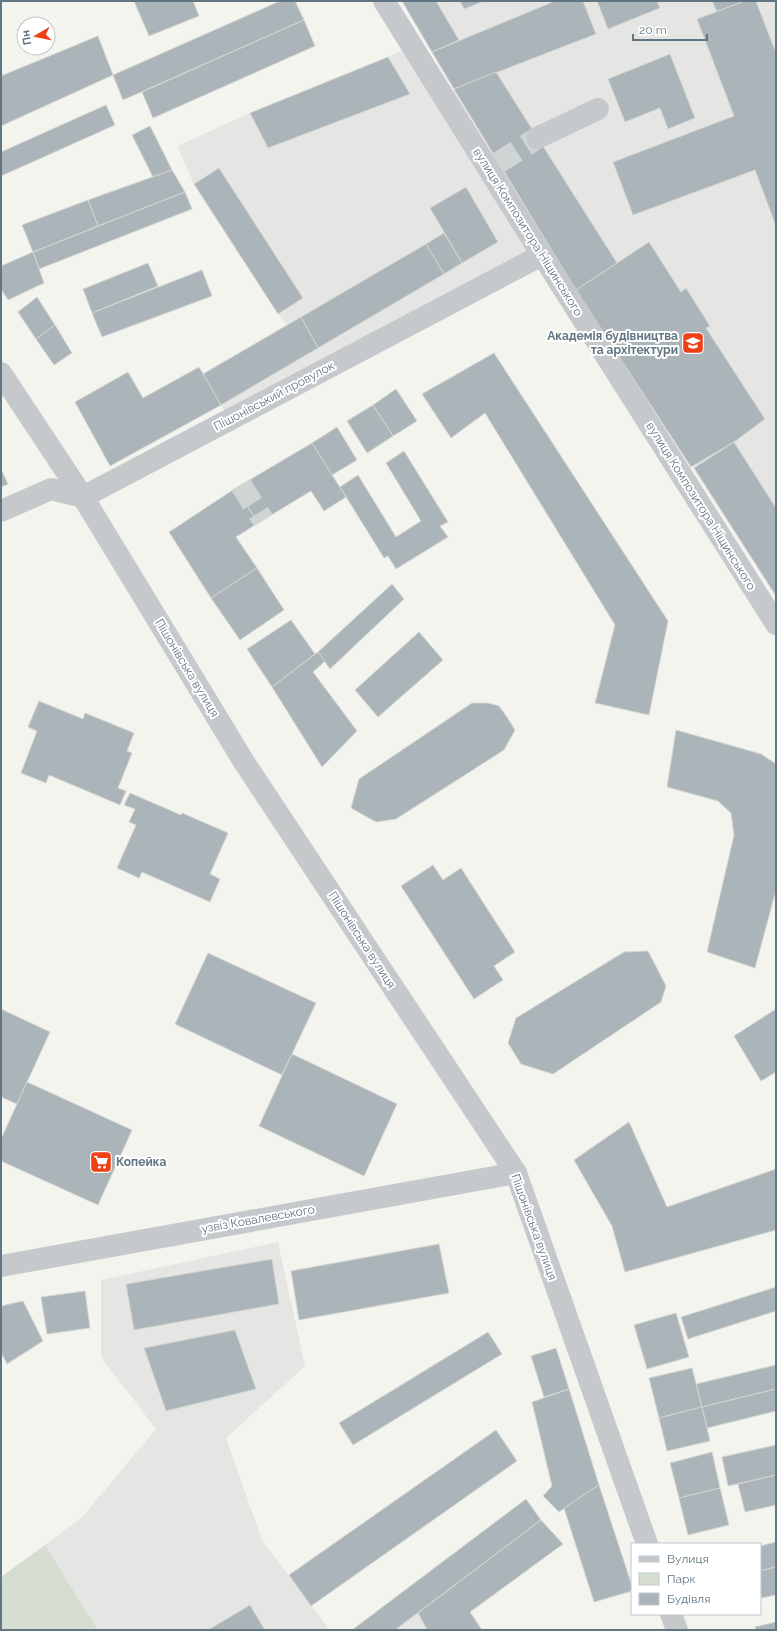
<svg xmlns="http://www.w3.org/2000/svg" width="777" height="1631" font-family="Raleway,sans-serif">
<rect width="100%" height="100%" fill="#f4f4ef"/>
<!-- built -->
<g fill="#e5e6e3">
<polygon points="402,1 776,1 776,594 446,92 454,89"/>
<polygon points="411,46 541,254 230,419 221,405 288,327 278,314 194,184 177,146 250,113 388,57"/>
<polygon points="278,1242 305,1366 226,1438 262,1540 330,1630 98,1630 45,1545 83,1516 156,1429 101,1357 101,1280"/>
<polygon points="418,1613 427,1630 395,1630"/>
</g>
<!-- green -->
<polygon fill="#d5dcd0" points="45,1545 98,1630 1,1630 1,1577"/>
<!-- building -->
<g fill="#abb4b8" stroke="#d5d5d2">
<polygon points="134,1 193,1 199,16 149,36"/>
<polygon points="280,1 295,1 304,20 123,100 113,75"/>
<polygon points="402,1 436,1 459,40 432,52"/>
<polygon points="460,1 484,1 464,9"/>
<polygon points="555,1 583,1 596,34 454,89 432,52"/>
<polygon points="597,1 657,1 660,8 608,29"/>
<polygon points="712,1 745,1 717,12"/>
<polygon points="745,1 756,1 776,53 776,226 755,170 633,215 613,162 734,116 697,19"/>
<polygon points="304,20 315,46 153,118 142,92"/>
<polygon points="98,36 113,75 1,126 1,76"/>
<polygon points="670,54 695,118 668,129 660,108 625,122 608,79"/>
<polygon points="388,57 410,94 268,148 250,113"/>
<polygon points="496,72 617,263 576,290 454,89"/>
<polygon points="106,105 115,125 1,176 1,152"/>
<polygon points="150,126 172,170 153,177 132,135"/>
<polygon points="219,168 303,298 278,314 194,184"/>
<polygon points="172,170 185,192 98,226 88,200"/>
<polygon points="466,187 498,242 462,263 430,208"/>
<polygon points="185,192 192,209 39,269 33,252"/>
<polygon points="88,200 98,226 33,252 22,225"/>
<polygon points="444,233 462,263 444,274 426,244"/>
<polygon points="649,242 681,292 686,288 710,326 706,328 765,419 734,442 691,467 576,290"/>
<polygon points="426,244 444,274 318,348 301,317"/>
<polygon points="33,252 44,283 8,300 1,289 1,266"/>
<polygon points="148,263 158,286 92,313 83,289"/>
<polygon points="202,270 212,296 102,337 92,313"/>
<polygon points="37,297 55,325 36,339 18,312"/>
<polygon points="301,317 318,348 221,405 203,374"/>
<polygon points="55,325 72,353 54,365 36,339"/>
<polygon points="494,353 668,621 649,715 595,703 615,625 485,413 451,438 422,394"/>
<polygon points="199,367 221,405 110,466 75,402 128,372 143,398"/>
<polygon points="396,389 417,421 393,436 373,405"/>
<polygon points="373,405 393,436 367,453 347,421"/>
<polygon points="337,427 357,460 332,475 312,443"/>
<polygon points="734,442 776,508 776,596 694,468"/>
<polygon points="312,443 346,497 324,511 311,491 258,523 236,488"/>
<polygon points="404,451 448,522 440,526 448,537 396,569 388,556 384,558 340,487 358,475 396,537 421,521 386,463"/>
<polygon points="1,469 8,484 1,487"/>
<polygon points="236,488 258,523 236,537 257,568 211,598 169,532"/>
<polygon points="257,568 284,610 240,640 211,598"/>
<polygon points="392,584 404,599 330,669 318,652"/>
<polygon points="291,620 315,654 272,687 247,649"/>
<polygon points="419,632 443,660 378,717 355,690"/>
<polygon points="318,652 325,661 313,672 357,731 322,767 272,687"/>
<polygon points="39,701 83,719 85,713 134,733 127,751 132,753 118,788 126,791 120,805 49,775 46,783 21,773 37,731 28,727"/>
<polygon points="472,703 488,703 499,706 507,717 515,730 504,750 396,819 376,822 351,808 359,779"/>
<polygon points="676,730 761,754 776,764 776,890 755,968 707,952 734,835 731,813 718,801 667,787"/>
<polygon points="130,793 181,815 182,813 228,833 210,874 220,879 210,902 142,872 139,878 117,868 136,825 129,822 135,809 124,805"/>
<polygon points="433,865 443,880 461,868 515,952 494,966 503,980 474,999 401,886"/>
<polygon points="648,951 666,986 661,1002 553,1074 521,1064 508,1043 516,1018 624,952"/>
<polygon points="208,953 316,1003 282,1075 175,1024"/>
<polygon points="1,1009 50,1032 17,1104 1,1097"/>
<polygon points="776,1009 776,1072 761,1081 734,1036"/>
<polygon points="292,1054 397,1104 364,1176 259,1126"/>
<polygon points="27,1082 132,1130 98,1205 1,1161 1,1139"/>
<polygon points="629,1122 667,1207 776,1169 776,1230 625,1272 612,1226 574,1160"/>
<polygon points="439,1244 449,1293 299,1320 291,1271"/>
<polygon points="272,1259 279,1304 134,1330 126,1284"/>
<polygon points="776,1287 776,1311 688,1339 681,1317"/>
<polygon points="85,1291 90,1328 47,1334 41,1297"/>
<polygon points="23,1301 43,1341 7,1364 1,1352 1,1306"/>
<polygon points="676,1313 689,1357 647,1369 634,1325"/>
<polygon points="235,1330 256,1389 166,1411 144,1348"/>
<polygon points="488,1332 502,1354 353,1445 339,1423"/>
<polygon points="556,1348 569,1389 544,1397 531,1356"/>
<polygon points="776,1365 776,1389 702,1407 696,1384"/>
<polygon points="692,1368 702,1407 659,1418 649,1378"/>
<polygon points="569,1389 599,1485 559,1512 543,1496 552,1486 532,1402"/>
<polygon points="776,1389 776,1411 707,1428 702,1407"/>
<polygon points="702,1407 710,1441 667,1451 659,1418"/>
<polygon points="496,1430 517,1461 311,1606 289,1575"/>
<polygon points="776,1445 776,1475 728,1486 722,1457"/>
<polygon points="712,1452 720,1488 679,1498 670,1463"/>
<polygon points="776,1475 776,1505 745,1512 738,1484"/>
<polygon points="599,1485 632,1586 632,1591 594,1602 564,1508"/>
<polygon points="720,1488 729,1525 688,1535 679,1498"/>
<polygon points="526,1499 541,1520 395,1630 352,1630"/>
<polygon points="541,1520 563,1544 470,1612 482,1630 427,1630 418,1613"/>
<polygon points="776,1542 776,1567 760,1571 760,1546"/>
<polygon points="776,1567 776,1595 761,1598 760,1571"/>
<polygon points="250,1605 265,1630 208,1630"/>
<polygon points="776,1622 776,1630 756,1630 755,1627"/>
</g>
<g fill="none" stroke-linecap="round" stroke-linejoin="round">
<!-- minor-tunnel -->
<g stroke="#cfd4d4" stroke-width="22" stroke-dasharray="22 11" stroke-linecap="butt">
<polyline points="498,163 537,138"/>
<polyline points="241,485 263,520"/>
</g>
<!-- minor -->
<g stroke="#c6c9cc" stroke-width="22">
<polyline points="384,1 542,255 776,624"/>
<polyline points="537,138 598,109"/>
<polyline points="1,373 83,497 244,762 516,1173 647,1544"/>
<polyline points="1,511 51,489 83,497 542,255"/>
<polyline points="1,1266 516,1173"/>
<polyline points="671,1614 677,1630"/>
</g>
</g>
<!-- icons -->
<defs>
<g id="university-square" transform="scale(1.15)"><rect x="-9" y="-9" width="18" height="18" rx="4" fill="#f03f14" stroke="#fff"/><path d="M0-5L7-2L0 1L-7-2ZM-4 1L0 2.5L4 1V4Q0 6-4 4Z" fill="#fff"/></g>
<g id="supermarket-square" transform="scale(1.15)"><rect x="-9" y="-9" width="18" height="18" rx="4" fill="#f03f14" stroke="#fff"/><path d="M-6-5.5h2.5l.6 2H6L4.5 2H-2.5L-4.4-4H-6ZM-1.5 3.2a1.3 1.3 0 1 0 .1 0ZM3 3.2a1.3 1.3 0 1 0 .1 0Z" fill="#fff"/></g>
</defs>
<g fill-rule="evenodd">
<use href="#university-square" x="693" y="343"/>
<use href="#supermarket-square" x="101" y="1162"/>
</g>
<g text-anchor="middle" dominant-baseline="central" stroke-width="4" stroke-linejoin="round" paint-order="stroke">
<!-- street labels -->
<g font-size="12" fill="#617583" stroke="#fff">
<text transform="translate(528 232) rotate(58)">вулиця Композитора Ніщинського</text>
<text transform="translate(274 396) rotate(-28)">Пішонівський провулок</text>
<text transform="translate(701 506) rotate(58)">вулиця Композитора Ніщинського</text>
<text transform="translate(187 668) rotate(59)">Пішонівська вулиця</text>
<text transform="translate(362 940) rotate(57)">Пішонівська вулиця</text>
<text transform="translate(258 1219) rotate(-10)">узвіз Ковалевського</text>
<text transform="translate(534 1227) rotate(70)">Пішонівська вулиця</text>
</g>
<!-- poi labels -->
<g font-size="12" font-weight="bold" fill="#617583" stroke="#fff" text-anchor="end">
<text x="678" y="336">Академія будівництва<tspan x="678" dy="14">та архітектури</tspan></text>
<text x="116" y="1162" text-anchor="start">Копейка</text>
</g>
</g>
<!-- border -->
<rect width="777" height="1631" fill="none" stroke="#617583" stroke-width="4"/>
<!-- legend -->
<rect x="631" y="1543" width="130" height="72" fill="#ffffff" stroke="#c0c8cd"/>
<rect x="639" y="1556" width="20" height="6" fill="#c6c9cc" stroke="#c0c8cd"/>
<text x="667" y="1563" font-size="12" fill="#617583">Вулиця</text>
<rect x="639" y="1573" width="20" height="12" fill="#d5dcd0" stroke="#c0c8cd"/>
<text x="667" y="1583" font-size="12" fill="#617583">Парк</text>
<rect x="639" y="1593" width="20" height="12" fill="#abb4b8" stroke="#c0c8cd"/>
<text x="667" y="1603" font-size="12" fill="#617583">Будівля</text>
<!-- north arrow -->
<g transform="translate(36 36) rotate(261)"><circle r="19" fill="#ffffff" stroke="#c0c8cd"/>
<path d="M0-3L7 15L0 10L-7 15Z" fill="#f03f14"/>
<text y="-6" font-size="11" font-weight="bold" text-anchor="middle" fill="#617583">Пн</text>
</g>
<!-- scale -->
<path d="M633 34v6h74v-6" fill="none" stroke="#617583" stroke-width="2"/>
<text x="639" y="34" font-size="12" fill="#617583" stroke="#ffffff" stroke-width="3" paint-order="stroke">20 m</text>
</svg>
